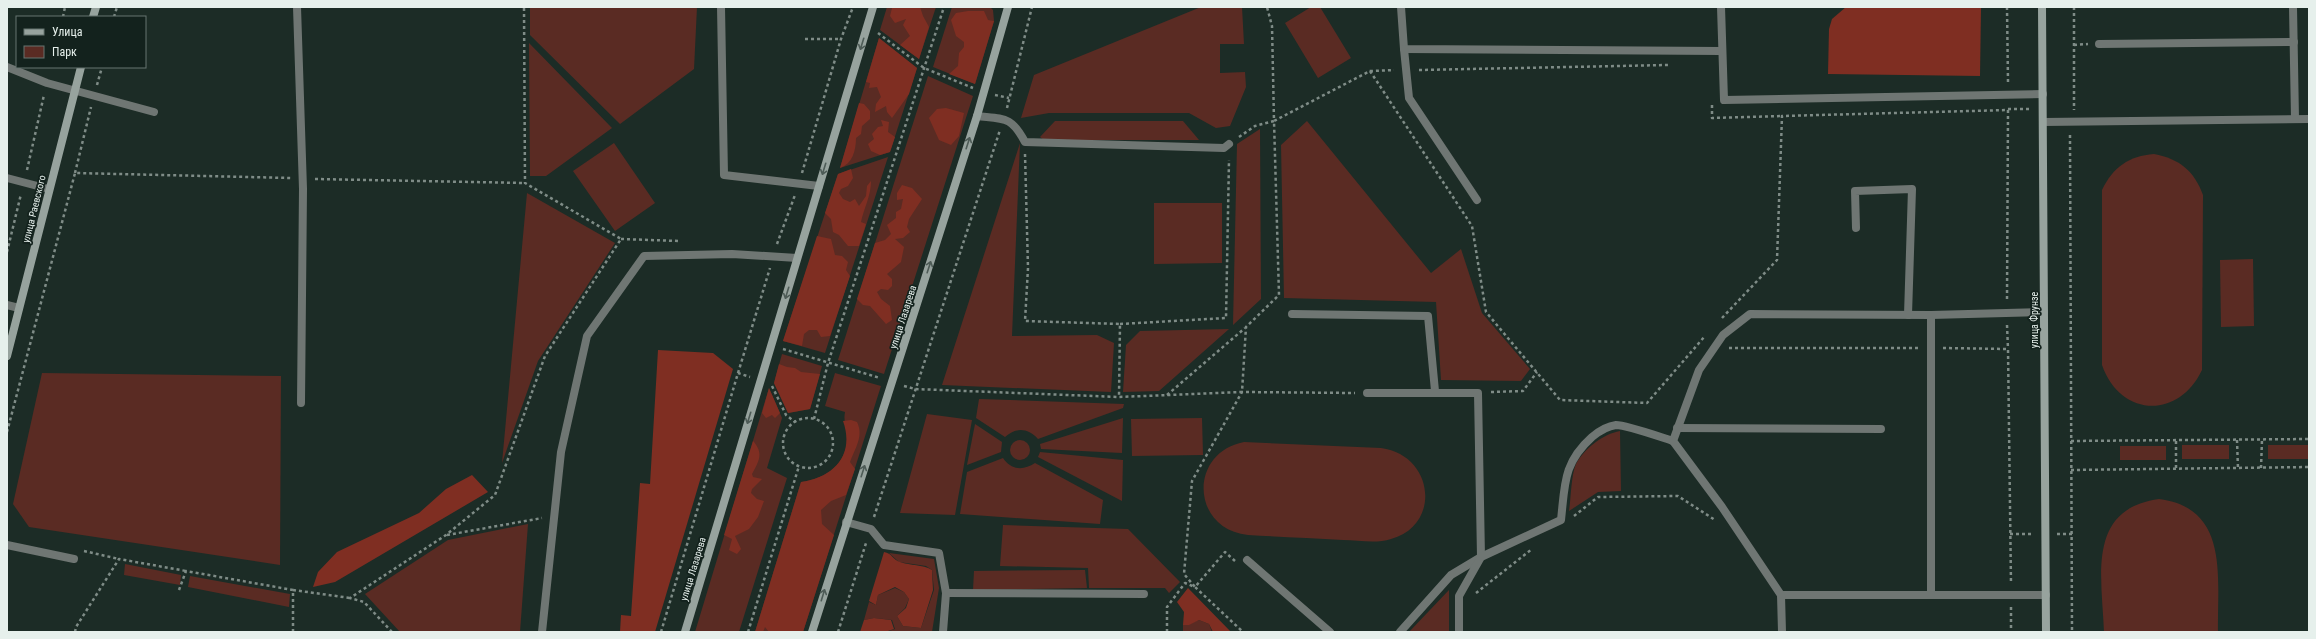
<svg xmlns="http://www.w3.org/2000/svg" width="2316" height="639" font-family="'Roboto Condensed',sans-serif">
<rect width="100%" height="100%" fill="#1c2c26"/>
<!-- green -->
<g fill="#5a2b23">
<polygon points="530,7 697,7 694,69 620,124 530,35"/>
<polygon points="887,7 936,7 919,59 880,30"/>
<polygon points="952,7 990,7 993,10 994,21 975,84 933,67"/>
<polygon points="1201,7 1242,7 1244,44 1220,44 1220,73 1245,72 1246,87 1230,126 1216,128 1189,113 1049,113 1021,118 1034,75"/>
<polygon points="1311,7 1320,7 1351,58 1318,78 1285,23"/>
<polygon points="879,38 917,68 890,152 840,168"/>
<polygon points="529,43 612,128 546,176 530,176"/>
<polygon points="928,76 973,96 884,374 838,360"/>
<polygon points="1055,121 1183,121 1199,140 1044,140 1040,137"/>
<polygon points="1307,121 1431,273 1461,249 1482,313 1530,369 1521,381 1441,380 1436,302 1284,298 1281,145"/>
<polygon points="1260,129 1261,299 1233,325 1237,144"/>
<polygon points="614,143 655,203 615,231 573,171"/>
<polygon points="1020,143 1012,336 1097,335 1114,343 1111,392 942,385"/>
<path d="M2154,154C2180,159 2194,171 2203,195L2202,370C2178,420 2120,417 2102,365V190C2113,167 2129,156 2154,154Z"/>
<polygon points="888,157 825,353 783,341 838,174"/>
<polygon points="527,193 615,243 538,361 502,463"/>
<polygon points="1154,203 1222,203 1222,263 1154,264"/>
<polygon points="2253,259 2254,326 2221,327 2220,260"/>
<polygon points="1229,329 1159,391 1123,392 1126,345 1140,331"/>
<polygon points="782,354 822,366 810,409 788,413 774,383"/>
<polygon points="42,373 281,376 280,565 29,527 13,504"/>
<path d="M835,373L881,386L803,632H755L801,482C824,479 846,466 847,439C847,429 843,422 845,412L825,406Z"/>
<polygon points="769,388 782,418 767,468 787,478 739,632 695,632"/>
<path d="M979,399L1124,404L1123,408L1038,439C1028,428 1016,427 1005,437L976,418Z"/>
<polygon points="927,414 972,420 955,515 900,513"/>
<polygon points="1123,418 1122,453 1041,449 1040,444"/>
<polygon points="1202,418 1203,455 1132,456 1131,419"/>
<polygon points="975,424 1002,442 1001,452 967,465"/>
<path d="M1620,431L1621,491L1598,492L1569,511C1571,499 1571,475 1576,464C1584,449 1603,434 1620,431Z"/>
<circle cx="1020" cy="450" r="10"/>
<path d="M1244,442L1381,448C1434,455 1442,525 1391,539C1376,544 1358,540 1343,540C1311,538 1279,537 1248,535C1191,529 1188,453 1244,442Z"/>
<rect x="2182" y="445" width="47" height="14"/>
<rect x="2268" y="445" width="41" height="14"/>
<rect x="2120" y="446" width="46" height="14"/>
<polygon points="1040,452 1123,460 1122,501 1038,457"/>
<path d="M1003,458C1011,470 1023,471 1035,463L1103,500L1100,524L960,514L967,472Z"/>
<path d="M2159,499C2230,508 2217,578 2218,632H2104C2102,577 2086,509 2159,499Z"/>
<polygon points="528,524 520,632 400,632 365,594 448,540"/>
<polygon points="1003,525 1128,529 1180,582 1169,593 1165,588 1089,588 1088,568 1000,566"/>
<polygon points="889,553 934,559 939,588 932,632 886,632 895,629 892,620 874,618 864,620 869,602 876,605 878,595 895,588 904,592 909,599 905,608 897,616 903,626 921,628 934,590 932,570 926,566 899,562"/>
<polygon points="125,564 181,575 180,585 124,575"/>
<polygon points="1085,570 1087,588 973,590 974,571"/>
<polygon points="190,576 290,594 289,607 188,587"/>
<polygon points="1449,590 1449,632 1409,632"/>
<polygon points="1199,620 1209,624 1212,632 1183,632 1183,625"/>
</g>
<!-- forest -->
<g fill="#7f2e22">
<polygon points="895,7 920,7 923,16 929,27 919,59 900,45 910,36 903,25 906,19 895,23 890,16 892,8"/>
<polygon points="1846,7 1981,7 1980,76 1828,74 1829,29 1832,19"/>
<polygon points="968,11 984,11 988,20 994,21 975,84 949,74 958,66 959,53 964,47 964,42 956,36 951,20 956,13"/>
<polygon points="879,38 917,68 909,94 892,118 887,112 886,106 875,112 876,104 881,97 877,87 869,88 870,83 866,82"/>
<path d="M859,103L864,104L870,111V119L862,126L861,134L856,138C856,151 852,164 840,168Z"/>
<polygon points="946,108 964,113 959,136 951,145 939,140 929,118 937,109"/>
<polygon points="881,120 889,122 888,132 895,137 890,152 880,155 871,151 868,144 874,139 872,134 878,127 883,126"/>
<path d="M851,169L853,178L848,186L841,189L839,193L843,199L850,202L855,199L859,206L866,196L867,186L871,181C871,196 864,208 861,222L866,224L859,246H848L839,235L833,232L831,219L825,213L838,174Z"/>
<polygon points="902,185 912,188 922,199 909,219 907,227 910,232 903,238 895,239 904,247 901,262 887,274 892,279 892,286 888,290 881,289 877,292 881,299 890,306 892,320 886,324 870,306 863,305 857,299 875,243 885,240 891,234 887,225 896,218 896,212 901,209 903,199 897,200 897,193"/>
<polygon points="817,236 831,239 835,255 842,256 848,262 846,270 850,276 830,336 821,337 817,330 809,330 804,334 802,346 783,341"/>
<polygon points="658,350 713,353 733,369 655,632 620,632 621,615 631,616 640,483 650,484"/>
<polygon points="779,364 787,367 795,368 801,372 820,374 810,409 788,413 774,383"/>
<polygon points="769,388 780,413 775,418 772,415 766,418 762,413"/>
<path d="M851,420L857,422C864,436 855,448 850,462L855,469L846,495L831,501L821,510L822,524L834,535L803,632H769L765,627L763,632H755L801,482C834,477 855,455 843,421Z"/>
<path d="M753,441C764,453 759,461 752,474L753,477L762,479L752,489L751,493L757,499L764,501L758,517L749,529L735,536L741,549L737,554L729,550L732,539L724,535Z"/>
<polygon points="472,475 488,492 335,582 313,587 318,572 337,552 419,513 446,489"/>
<path d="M884,552C892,553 893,560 900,562C911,566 922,564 932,570L933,590L921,628L903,626L897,616L906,608L909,599L904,592L895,587L878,595L876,605L869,601Z"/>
<polygon points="1188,588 1231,632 1213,632 1209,624 1199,620 1189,625 1183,625 1184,612 1177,602"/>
<polygon points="874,618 891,620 894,629 885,632 860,632 864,620"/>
</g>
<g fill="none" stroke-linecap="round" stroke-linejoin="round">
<!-- path -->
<g stroke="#7f8c87" stroke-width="2.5" stroke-dasharray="3 3" stroke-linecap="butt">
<polyline points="2007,7 2008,82"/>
<polyline points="2074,7 2074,110"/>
<polyline points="63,17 65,7"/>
<polyline points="114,17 117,7"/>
<polyline points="878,33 924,68 973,88"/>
<polyline points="805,39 841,39"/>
<polyline points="2074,45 2088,44"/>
<polyline points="1419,70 1668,65"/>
<polyline points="1370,71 1472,226 1486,312 1560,400 1647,403 1705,336"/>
<polyline points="97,85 102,67"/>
<polyline points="995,95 1009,98"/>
<polyline points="1712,105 1712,118 1782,116"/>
<polyline points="1007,108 1032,7"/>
<polyline points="2008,109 2031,109"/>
<polyline points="2070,135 2072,632"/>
<polyline points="1239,137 1255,126 1274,121 1272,26 1267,7"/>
<polyline points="1025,154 1028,268 1025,321 1120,324 1119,397"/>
<polyline points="27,170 44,95"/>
<polyline points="75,173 91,107"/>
<polyline points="802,173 841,39 853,7"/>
<polyline points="315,179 525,183"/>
<polyline points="621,239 679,241"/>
<polyline points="777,244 795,195"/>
<polyline points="7,252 21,194"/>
<polyline points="1722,318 1777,260 1782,116 2008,110 2007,300"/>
<polyline points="1120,324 1226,318 1229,160"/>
<polyline points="2007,325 2008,349"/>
<polyline points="1729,348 1918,348"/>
<polyline points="1943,348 2008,349 2011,584"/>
<polyline points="783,349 880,378"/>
<polyline points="738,373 770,268"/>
<polyline points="772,386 786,415 795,422"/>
<polyline points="904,386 915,389 1119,397 1242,392 1246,327 1279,295 1274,121 1370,71 1394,70"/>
<polyline points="1491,392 1523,391 1537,372"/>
<polyline points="1167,395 1245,328"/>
<circle cx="808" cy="443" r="25"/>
<polyline points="814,419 828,363 944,7"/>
<polyline points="7,432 75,173 291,178"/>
<polyline points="2237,440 2238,469"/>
<polyline points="2071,441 2309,439"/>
<polyline points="2176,441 2176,469"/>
<polyline points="2261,468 2262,440"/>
<polyline points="2071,470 2309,467"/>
<polyline points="1574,516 1598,497 1678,496 1715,520"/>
<polyline points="874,517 1000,130"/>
<polyline points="2010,534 2034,534"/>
<polyline points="2057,534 2072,534"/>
<polyline points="447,535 542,518"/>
<polyline points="84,551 119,559"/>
<polyline points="1235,561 1225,552 1195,587 1184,574 1192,481 1242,392 1355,393"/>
<polyline points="179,590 186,571 293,590"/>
<polyline points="1476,593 1532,549"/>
<polyline points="2011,607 2011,632"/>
<polyline points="75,632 76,627 119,559 186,571"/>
<polyline points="293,632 293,590 350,598"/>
<polyline points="392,632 364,602 350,598 446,535 495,495 545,356 621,239 525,183 524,7"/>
<polyline points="661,632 738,373 750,377"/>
<polyline points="748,632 799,466"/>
<polyline points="838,632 866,543"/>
<polyline points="1167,632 1167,607 1185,583 1195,587 1243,632"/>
</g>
<!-- lane -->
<g stroke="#6f7673" stroke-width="8">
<polyline points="297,7 303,189 301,403"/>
<polyline points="721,7 724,175 819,186"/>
<polyline points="1401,7 1404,49 1721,51"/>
<polyline points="2099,44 2294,42"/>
<polyline points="1404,49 1409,98 1477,200"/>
<polyline points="7,67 47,83 154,112"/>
<path d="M977,116C1005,119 1011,116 1025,142L1224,148L1229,144"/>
<polyline points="7,178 49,189"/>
<polyline points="1856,228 1855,191 1912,189 1908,315"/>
<polyline points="7,305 19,308"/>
<polyline points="1292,314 1428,316 1435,391"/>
<polyline points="1367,393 1478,393 1481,557 1451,575 1400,632"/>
<polyline points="1677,428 1881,429"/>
<polyline points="846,522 871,529 884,545 939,553 946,593 943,632"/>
<polyline points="7,545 74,559"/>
<polyline points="1247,560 1330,632"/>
<polyline points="946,593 1144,594"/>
<polyline points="1781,595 2046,595"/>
<polyline points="542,632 561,452 587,336 644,256 732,254 797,258"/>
</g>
<!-- street -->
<g stroke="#6f7673" stroke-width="8">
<polyline points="1721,7 1724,100 2043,94"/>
<polyline points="2293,7 2295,119"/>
<polyline points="2043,122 2309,119"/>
<polyline points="1931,315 1931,595"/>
<path d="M1459,632V596L1481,557L1561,520C1565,484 1563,463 1592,437C1598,432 1608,426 1616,425C1627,425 1660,437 1673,441"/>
<polyline points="1782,632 1781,595 1722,507 1673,441 1699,370 1723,335 1750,314 1931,315 2044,312"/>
</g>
<!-- secondary -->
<g stroke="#97a39e" stroke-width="8">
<polyline points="2042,7 2046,632"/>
<polyline points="93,17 96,7"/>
<polyline points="7,356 81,67"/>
<polyline points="685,632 873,7"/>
<polyline points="812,632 977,116 1008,7"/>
</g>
</g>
<!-- one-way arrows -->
<defs><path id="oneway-shaft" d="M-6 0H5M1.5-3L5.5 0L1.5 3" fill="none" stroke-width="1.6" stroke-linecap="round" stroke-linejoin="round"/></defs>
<g stroke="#4e5c57">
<use href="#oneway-shaft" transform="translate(862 44) rotate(107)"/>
<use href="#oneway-shaft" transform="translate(968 143) rotate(-72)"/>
<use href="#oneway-shaft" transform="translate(824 169) rotate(107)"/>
<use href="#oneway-shaft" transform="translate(929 267) rotate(-72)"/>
<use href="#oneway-shaft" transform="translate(787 293) rotate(107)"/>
<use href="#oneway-shaft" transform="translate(749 418) rotate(107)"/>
<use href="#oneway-shaft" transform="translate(863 471) rotate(-72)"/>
<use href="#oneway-shaft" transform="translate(823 595) rotate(-73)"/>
</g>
<g text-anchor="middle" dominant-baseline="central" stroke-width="3.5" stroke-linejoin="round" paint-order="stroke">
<!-- street labels -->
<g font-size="10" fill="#e6f0ec" stroke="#13221d">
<text transform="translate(34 209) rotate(-76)">улица Раевского</text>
<text transform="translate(903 317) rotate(-72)">улица Лазарева</text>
<text transform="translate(2034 320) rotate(-90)">улица Фрунзе</text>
<text transform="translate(693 569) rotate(-73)">улица Лазарева</text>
</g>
</g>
<!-- border -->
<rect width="2316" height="639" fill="none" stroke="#e6f0ec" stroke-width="16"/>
<!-- legend -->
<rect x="16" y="16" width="130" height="52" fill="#13221d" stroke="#677470"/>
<rect x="24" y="29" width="20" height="6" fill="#97a39e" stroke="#677470"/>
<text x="52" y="36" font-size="12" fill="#e6f0ec">Улица</text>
<rect x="24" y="46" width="20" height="12" fill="#5a2b23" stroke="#677470"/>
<text x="52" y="56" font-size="12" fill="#e6f0ec">Парк</text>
</svg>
